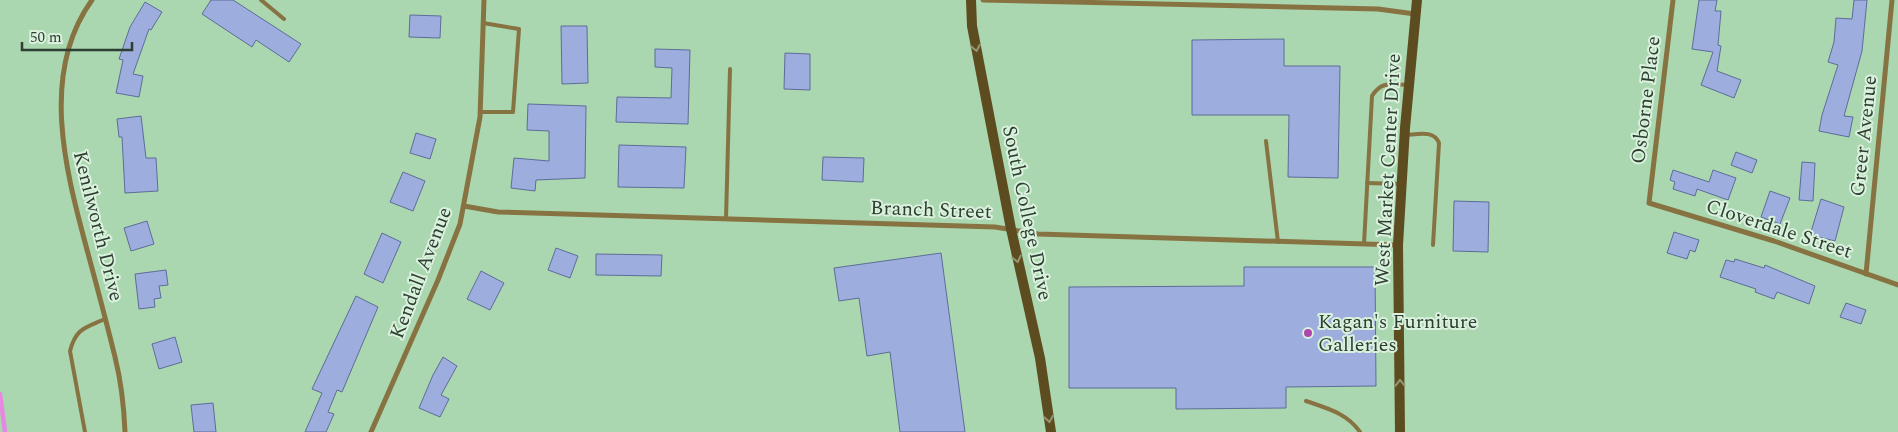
<svg xmlns="http://www.w3.org/2000/svg" width="1898" height="432" font-family="Spectral,serif">
<rect width="100%" height="100%" fill="#aad6b0"/>
<g fill="none" stroke-linecap="round" stroke-linejoin="round">
<!-- stream -->
<polyline stroke="#e787e2" stroke-width="4.5" points="0,394 5,432"/>
</g>
<!-- building -->
<g fill="#9daede" stroke="#5d6d98">
<polygon points="211,0 233,0 301,44 289,62 256,40 252,47 202,14"/>
<polygon points="1699,0 1717,0 1715,11 1721,11 1718,45 1721,46 1717,71 1741,80 1734,98 1701,85 1713,52 1692,49"/>
<polygon points="1854,0 1867,0 1862,51 1844,116 1853,117 1849,137 1819,131 1822,115 1838,65 1828,62 1834,42 1836,18 1852,19"/>
<polygon points="145,2 162,12 151,30 149,29 133,74 143,76 139,97 116,93 123,60 119,59 130,27"/>
<polygon points="410,15 441,16 440,38 409,37"/>
<polygon points="561,26 587,26 588,83 562,84"/>
<polygon points="1284,39 1284,66 1340,66 1338,178 1288,177 1289,115 1192,115 1192,40"/>
<polygon points="655,49 690,50 688,124 616,122 617,97 671,98 672,68 655,67"/>
<polygon points="785,53 810,54 810,90 784,89"/>
<polygon points="528,104 586,106 585,178 536,180 535,191 511,188 514,158 549,161 549,131 527,130"/>
<polygon points="141,116 146,158 156,158 158,191 125,193 122,137 119,137 117,119"/>
<polygon points="416,133 436,139 430,159 410,153"/>
<polygon points="619,145 686,147 684,188 618,187"/>
<polygon points="1736,152 1757,160 1752,173 1731,165"/>
<polygon points="823,157 864,158 863,182 822,180"/>
<polygon points="1802,162 1815,163 1813,201 1799,200"/>
<polygon points="1673,170 1709,182 1713,170 1736,178 1728,200 1697,189 1695,196 1673,189 1675,182 1670,180"/>
<polygon points="403,172 425,181 413,211 390,202"/>
<polygon points="1770,191 1790,198 1780,224 1761,217"/>
<polygon points="1821,199 1844,207 1835,241 1810,235"/>
<polygon points="1454,201 1489,202 1488,252 1453,251"/>
<polygon points="147,221 154,244 131,251 124,228"/>
<polygon points="1674,232 1699,240 1695,252 1690,250 1687,259 1667,253"/>
<polygon points="382,233 401,242 383,283 364,274"/>
<polygon points="556,248 578,256 570,278 548,270"/>
<polygon points="941,253 965,432 900,432 890,352 867,356 859,298 839,301 834,268"/>
<polygon points="596,254 662,255 661,276 596,275"/>
<polygon points="1735,259 1764,268 1765,265 1815,286 1809,304 1777,292 1774,299 1755,292 1756,289 1720,277 1726,260 1734,262"/>
<polygon points="1244,267 1375,267 1376,386 1286,387 1286,408 1176,409 1176,388 1069,388 1069,287 1244,286"/>
<polygon points="166,270 168,285 159,286 161,298 154,299 155,307 139,309 135,274"/>
<polygon points="481,271 504,283 490,310 467,299"/>
<polygon points="356,296 378,307 342,392 337,390 328,412 334,414 326,432 305,432 322,393 312,389"/>
<polygon points="1846,303 1866,310 1861,324 1840,317"/>
<polygon points="175,337 182,362 159,369 152,344"/>
<polygon points="443,357 457,366 441,395 449,399 440,417 419,408 433,375"/>
<polygon points="213,403 216,432 194,432 191,405"/>
</g>
<g fill="none" stroke-linecap="round" stroke-linejoin="round">
<!-- lane -->
<g stroke="#877341" stroke-width="4">
<polyline points="261,0 284,19"/>
<polyline points="480,112 513,112 519,29 483,23"/>
<path d="M1406,135C1419,134 1434,130 1439,143L1433,245"/>
<polyline points="1266,141 1278,242"/>
<polyline points="1367,183 1400,184"/>
<polyline points="726,219 730,69"/>
<path d="M1364,244L1372,96C1382,80 1392,85 1408,85"/>
<path d="M1306,401C1326,408 1347,413 1360,432"/>
<path d="M85,432L70,351C76,328 85,328 105,319"/>
</g>
<!-- street -->
<g stroke="#877341" stroke-width="5">
<path d="M92,0C40,72 65,168 86,246C96,283 106,320 115,357C121,381 124,407 125,432"/>
<polyline points="983,0 1378,9 1415,14"/>
<polyline points="1673,0 1649,203 1774,241 1898,285"/>
<polyline points="464,206 498,212 995,227 1038,234 1398,245"/>
<polyline points="1866,274 1892,0"/>
<polyline points="371,432 438,280 460,224 480,117 484,0"/>
</g>
<!-- secondary -->
<g stroke="#5d4c1f" stroke-width="10">
<polyline points="971,0 972,26 1011,229 1040,358 1051,432"/>
<polyline points="1400,432 1398,245 1405,128 1417,0"/>
</g>
</g>
<!-- one-way arrows -->
<defs><path id="oneway-chevron" d="M-2-3.5L2.5 0L-2 3.5" fill="none" stroke-width="1.6" stroke-linecap="round" stroke-linejoin="round" transform="scale(1.25)"/></defs>
<g stroke="#959674">
<use href="#oneway-chevron" transform="translate(976 48) rotate(79)"/>
<use href="#oneway-chevron" transform="translate(1017 259) rotate(77)"/>
<use href="#oneway-chevron" transform="translate(1400 383) rotate(-91)"/>
<use href="#oneway-chevron" transform="translate(1049 419) rotate(81)"/>
</g>
<!-- markers -->
<circle fill="#ae47ab" stroke="#daf1dd" stroke-width="2" cx="1308" cy="333" r="5"/>
<g text-anchor="middle" dominant-baseline="central" stroke-width="4" stroke-linejoin="round" paint-order="stroke">
<!-- street labels -->
<g font-size="20" fill="#2d3f30" stroke="#daf1dd">
<text transform="translate(1646 100) rotate(-83)">Osborne Place</text>
<text transform="translate(1864 136) rotate(-84)">Greer Avenue</text>
<text transform="translate(1388 170) rotate(-87)">West Market Center Drive</text>
<text transform="translate(931 210) rotate(2)">Branch Street</text>
<text transform="translate(1027 213) rotate(78)">South College Drive</text>
<text transform="translate(98 226) rotate(76)">Kenilworth Drive</text>
<text transform="translate(1779 229) rotate(18)">Cloverdale Street</text>
<text transform="translate(421 273) rotate(-69)">Kendall Avenue</text>
</g>
<!-- poi labels -->
<g font-size="20" fill="#2d3f30" stroke="#daf1dd" text-anchor="start">
<text x="1318" y="322">Kagan's Furniture<tspan x="1318" dy="23">Galleries</tspan></text>
</g>
</g>
<!-- scale -->
<path d="M22 42v8h110v-8" fill="none" stroke="#2d3f30" stroke-width="2.5"/>
<text x="30" y="42" font-size="15" fill="#2d3f30" stroke="#daf1dd" stroke-width="4" paint-order="stroke">50 m</text>
</svg>
